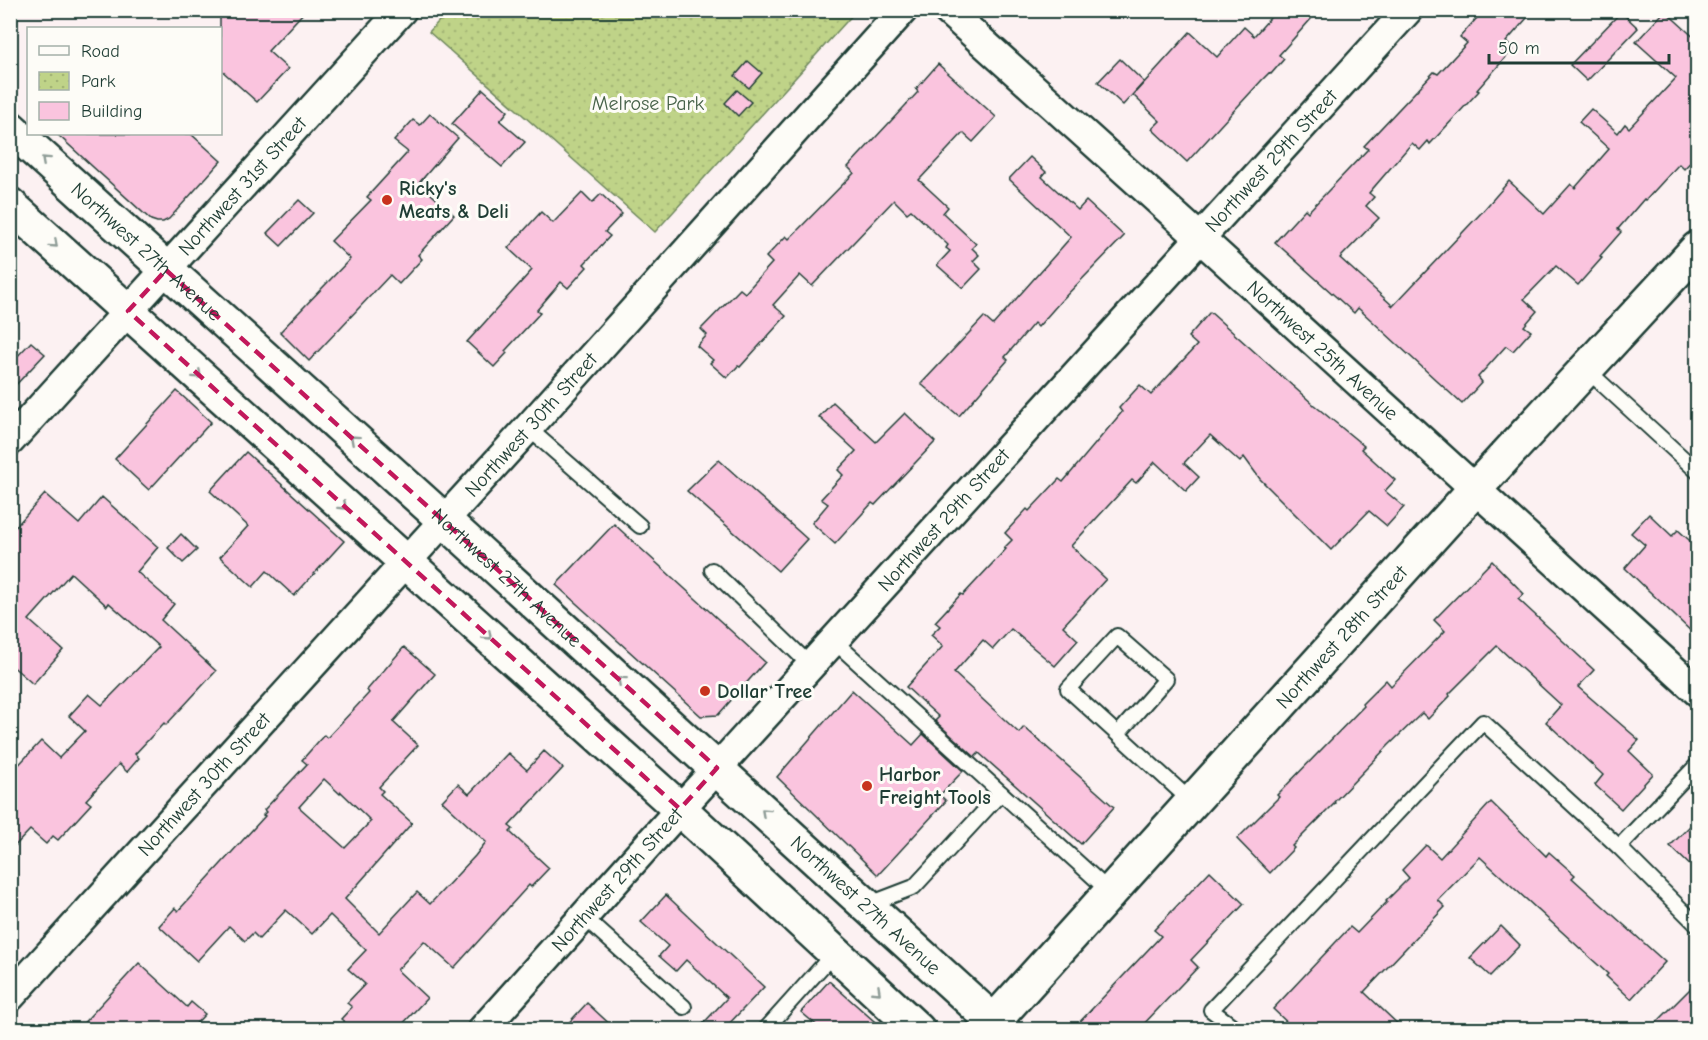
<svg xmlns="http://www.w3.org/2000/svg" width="1708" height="1040" font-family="'Comic Neue',sans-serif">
<defs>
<pattern id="park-dots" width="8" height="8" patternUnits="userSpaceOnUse" patternTransform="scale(1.5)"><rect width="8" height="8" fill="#bfd388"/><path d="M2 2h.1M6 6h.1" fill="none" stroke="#a4b676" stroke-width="1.8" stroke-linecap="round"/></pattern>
</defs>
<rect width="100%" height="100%" fill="#fcf1f2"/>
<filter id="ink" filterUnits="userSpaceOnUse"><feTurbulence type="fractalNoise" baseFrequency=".0167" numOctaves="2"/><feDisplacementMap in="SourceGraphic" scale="12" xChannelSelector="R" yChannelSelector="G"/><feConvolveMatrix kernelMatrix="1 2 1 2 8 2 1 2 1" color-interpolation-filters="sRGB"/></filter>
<g filter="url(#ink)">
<!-- park -->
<polygon fill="url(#park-dots)" stroke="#6f885e" stroke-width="1.5" points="449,10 856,11 655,232 429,32"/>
<!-- building -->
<g fill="#fac4de" stroke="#1f3d34" stroke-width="1.5" fill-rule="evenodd">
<polygon points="220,10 306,10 268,51 288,69 257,102 220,69"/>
<polygon points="1277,10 1319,10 1279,55 1284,59 1271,74 1269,73 1262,80 1187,162 1152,129 1160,121 1133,95 1190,32 1217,57 1244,27 1254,36"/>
<polygon points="1484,10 1534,10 1506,42 1513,49 1477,90 1479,91 1430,144 1428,141 1420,150 1412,143 1369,193 1374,197 1366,206 1379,218 1340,258 1393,306 1482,212 1509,181 1544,214 1571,184 1575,188 1609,149 1579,122 1591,109 1618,133 1625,124 1629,128 1676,78 1636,42 1665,11 1698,41 1698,154 1684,169 1679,164 1646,200 1644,199 1618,229 1621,232 1600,256 1602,258 1578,285 1556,266 1524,299 1537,311 1524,326 1531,331 1513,351 1506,346 1478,377 1482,382 1462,404 1358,308 1354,313 1275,242 1305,209 1308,212 1368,149 1364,146 1434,72 1438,74 1467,43 1460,37"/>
<polygon points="1621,12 1638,28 1587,81 1570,65"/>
<polygon points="1120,59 1144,82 1123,105 1098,82"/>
<polygon points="748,61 762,73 749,88 735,76"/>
<polygon points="938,64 996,117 973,142 963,133 919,180 948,207 943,213 976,244 972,248 979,255 973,261 981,269 963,288 937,265 950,251 946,248 948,245 911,210 907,213 894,200 812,286 800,275 773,305 786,316 740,367 738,366 727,378 710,363 713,360 697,346 707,335 701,329 740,289 745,293 772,263 766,257 786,236 789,239 854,173 848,167 918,92 916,89"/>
<polygon points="483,89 508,111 500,121 525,142 502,167 452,124"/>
<polygon points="737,90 751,102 738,116 725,103"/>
<polygon points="430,114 458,138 419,183 454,215 418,255 422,259 399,284 390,275 309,361 280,332 350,259 331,241 371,200 367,197 408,152 394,141 413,120 420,125"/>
<polygon points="57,134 191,134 221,161 169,219 163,222 157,222 151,220"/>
<polygon points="1030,157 1046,172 1042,177 1078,210 1086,201 1124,236 1060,302 1038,327 1034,323 1005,357 1008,360 959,416 921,384 984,317 993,325 1071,237 1009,179"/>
<polygon points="582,193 592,203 601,194 622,214 605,232 610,236 584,264 587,267 568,288 561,282 537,310 540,313 505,351 507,353 494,367 467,342 532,270 508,248 541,212 553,223"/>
<polygon points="299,200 313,213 281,246 267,233"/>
<polygon points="1210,312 1314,405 1364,446 1361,449 1395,480 1385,491 1404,507 1387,526 1369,511 1331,550 1260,479 1244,457 1240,462 1210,435 1184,463 1199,477 1186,491 1155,462 1136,483 1132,480 1071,546 1106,579 1063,626 1078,640 1055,666 1011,629 993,649 983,640 954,673 1019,733 1024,727 1114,807 1081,844 979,753 975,757 935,721 939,717 906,687 943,646 931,635 940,626 935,622 961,594 963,595 1006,549 1004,548 1012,540 1005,533 1027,509 1029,511 1059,479 1063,482 1122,412 1119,408 1140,385 1151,395 1197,345 1188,337"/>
<polygon points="31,342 45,354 10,391 10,364"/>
<polygon points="177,391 211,422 149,490 115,459"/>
<polygon points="833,402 876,442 905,413 935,442 875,505 872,503 835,544 812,523 828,504 821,499 843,475 838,470 856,451 819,417"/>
<polygon points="246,452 344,541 294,596 267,571 253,587 220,557 248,526 210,491"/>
<polygon points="719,460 807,539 778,571 687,491"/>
<polygon points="45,494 79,524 102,497 158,547 137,572 174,604 161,620 216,671 166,725 164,723 135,754 139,758 127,772 119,764 86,800 91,804 58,840 53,836 46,844 30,830 10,851 10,774 41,741 59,758 85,731 69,716 89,694 102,705 159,647 109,603 107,606 71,573 29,620 63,650 33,684 10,664 10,533"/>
<polygon points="1649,514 1672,536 1678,530 1698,548 1698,638 1625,568 1645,545 1631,533"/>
<polygon points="614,524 765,662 718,715 701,716 556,585"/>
<polygon points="181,534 197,550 183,563 168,548"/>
<polygon points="1492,561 1524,594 1518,599 1594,670 1578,687 1639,740 1629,751 1653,774 1621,809 1595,785 1603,775 1546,722 1561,705 1497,646 1449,694 1450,696 1428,719 1422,713 1389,745 1334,802 1335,803 1292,846 1294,848 1270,873 1237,839 1279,797 1277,795 1364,706 1362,704 1386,680 1391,686 1445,631 1434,620"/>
<path d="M404,647L435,674L393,722L418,745L379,787L383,791L380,794L412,823L345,899L379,933L417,892L430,904L475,856L486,842L442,801L458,784L469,794L508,753L527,770L544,751L563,768L509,826L513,829L510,832L549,868L531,887L529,885L454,968L424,941L397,970L427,998L398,1029H353L341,1019L352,1007L347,1003L365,984L348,969L366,950L330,915L312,934L286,910L259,939L253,933L245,941L229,926L197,961L159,926L175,908L178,911L265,816L263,815L266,812L264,810L307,764L302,760L324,735L327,738L369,693L367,690ZM324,779L340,794L341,792L371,821L345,848L299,807Z"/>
<polygon points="852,690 913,745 923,734 963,771 940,795 946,801 878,875 777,777"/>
<polygon points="1491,802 1546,856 1549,852 1575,875 1572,878 1665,962 1631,999 1606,976 1608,974 1480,857 1438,900 1445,907 1364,992 1403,1029 1294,1029 1273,1009 1350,927 1357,933 1387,902 1386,901 1409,878 1402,870 1426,845 1440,858"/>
<polygon points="1698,818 1698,873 1670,846"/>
<polygon points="1210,871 1244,904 1191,960 1198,967 1139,1029 1073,1029 1161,936 1154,930"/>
<polygon points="666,895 764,987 724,1029 698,1029 727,998 686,960 676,971 659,956 668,946 641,922"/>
<polygon points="1501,926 1520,945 1490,976 1470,958"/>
<polygon points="139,963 187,1007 191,1002 205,1014 191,1029 78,1029"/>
<polygon points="829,981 883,1029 821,1029 801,1012"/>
<polygon points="1698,981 1698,1029 1650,1029"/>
<polygon points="587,1003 615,1029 563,1029"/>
</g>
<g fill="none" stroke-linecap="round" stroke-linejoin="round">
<!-- service casing -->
<g stroke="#1f3d34" stroke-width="18">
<g id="service">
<polyline points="1586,369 1698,472"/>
<polyline points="528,428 640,526"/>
<polyline points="712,570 811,666"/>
<polyline points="834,641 1110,892"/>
<polyline points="1118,734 1166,679 1117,636 1068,689 1192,802"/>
<polyline points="1619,847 1698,764"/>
<polyline points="867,905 914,887 1001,793"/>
<polyline points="584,917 684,1007"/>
<polyline points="765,1030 835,952"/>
<polyline points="1238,1030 1211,1010 1483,722 1619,847 1698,926"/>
</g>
</g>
<!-- minor casing -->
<g stroke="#1f3d34" stroke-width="33">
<g id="minor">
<path id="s1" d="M947,10L1200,238L1698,692"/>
<path id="s2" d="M10,441L402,10"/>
<path id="s3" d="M10,997L528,428L903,10"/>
<path id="s4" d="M482,1030L680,809L1408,10"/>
</g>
</g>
<!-- tertiary casing -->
<g stroke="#1f3d34" stroke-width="38">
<g id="tertiary">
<path id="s5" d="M986,1030L1475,489L1698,248"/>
</g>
</g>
<!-- trunk casing -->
<g stroke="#1f3d34" stroke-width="38">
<g id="trunk">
<path id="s6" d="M10,128L444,520L1003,1030"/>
<polyline points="10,205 680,809 918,1030"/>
</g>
</g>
<!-- service -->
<use href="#service" stroke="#fdfcf7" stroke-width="14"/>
<!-- minor -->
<use href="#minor" stroke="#fdfcf7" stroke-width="28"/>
<!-- tertiary -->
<use href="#tertiary" stroke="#fdfcf7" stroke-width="33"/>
<!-- trunk -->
<use href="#trunk" stroke="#fdfcf7" stroke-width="33"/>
</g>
<!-- one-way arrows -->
<defs><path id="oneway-chevron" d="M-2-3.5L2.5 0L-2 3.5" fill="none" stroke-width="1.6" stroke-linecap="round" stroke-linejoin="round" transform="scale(1.5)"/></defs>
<g stroke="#8e9c96">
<use href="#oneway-chevron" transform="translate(45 160) rotate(-138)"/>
<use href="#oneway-chevron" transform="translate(54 244) rotate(42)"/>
<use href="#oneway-chevron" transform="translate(198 375) rotate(42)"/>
<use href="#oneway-chevron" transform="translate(354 439) rotate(-138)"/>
<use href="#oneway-chevron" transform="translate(343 506) rotate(42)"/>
<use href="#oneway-chevron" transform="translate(488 636) rotate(42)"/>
<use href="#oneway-chevron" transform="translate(621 680) rotate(-138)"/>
<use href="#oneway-chevron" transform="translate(765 812) rotate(-138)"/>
<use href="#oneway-chevron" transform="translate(877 991) rotate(43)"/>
</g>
</g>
<!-- marked area -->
<path fill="none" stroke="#c2185b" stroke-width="4.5" stroke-dasharray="12 8" stroke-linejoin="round" d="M166,270L717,768L680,809L128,311Z"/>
<!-- markers -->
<g fill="#c8321e" stroke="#fdfcf7" stroke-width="2">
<circle cx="387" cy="200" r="6"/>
<circle cx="705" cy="691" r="6"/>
<circle cx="867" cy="786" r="6"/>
</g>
<g text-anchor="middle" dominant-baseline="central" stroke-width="6" stroke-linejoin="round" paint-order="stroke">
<!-- park labels -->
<g font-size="20" fill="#476249" stroke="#fdfcf7">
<text x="648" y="103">Melrose Park</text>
</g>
<!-- street labels -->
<g font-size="20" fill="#1f3d34" stroke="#fdfcf7">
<text stroke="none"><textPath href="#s4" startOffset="1174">Northwest 29th Street</textPath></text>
<text stroke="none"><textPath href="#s2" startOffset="345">Northwest 31st Street</textPath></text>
<text stroke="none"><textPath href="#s6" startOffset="184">Northwest 27th Avenue</textPath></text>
<text stroke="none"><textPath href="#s1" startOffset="507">Northwest 25th Avenue</textPath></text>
<text stroke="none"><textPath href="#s3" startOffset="774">Northwest 30th Street</textPath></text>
<text stroke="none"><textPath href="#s4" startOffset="688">Northwest 29th Street</textPath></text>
<text stroke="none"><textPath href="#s6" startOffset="670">Northwest 27th Avenue</textPath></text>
<text stroke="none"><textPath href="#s5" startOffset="530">Northwest 28th Street</textPath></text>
<text stroke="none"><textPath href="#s3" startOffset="288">Northwest 30th Street</textPath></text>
<text stroke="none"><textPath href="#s4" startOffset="202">Northwest 29th Street</textPath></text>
<text stroke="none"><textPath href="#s6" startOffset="1156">Northwest 27th Avenue</textPath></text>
</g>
<!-- poi labels -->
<g font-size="20" font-weight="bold" fill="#1f3d34" stroke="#fdfcf7" text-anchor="start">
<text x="399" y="188">Ricky's<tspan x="399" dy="23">Meats &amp; Deli</tspan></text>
<text x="717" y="691">Dollar Tree</text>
<text x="879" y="774">Harbor<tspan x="879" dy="23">Freight Tools</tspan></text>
</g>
</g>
<!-- margin -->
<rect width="1708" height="1040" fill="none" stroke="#fdfcf7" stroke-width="36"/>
<rect x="18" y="18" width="1672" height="1004" fill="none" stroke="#1f3d34" stroke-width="2" filter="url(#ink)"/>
<!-- legend -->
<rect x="27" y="27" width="195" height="108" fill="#fdfcf7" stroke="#a4b0a9" stroke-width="1.5"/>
<rect x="39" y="46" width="30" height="9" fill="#fdfcf7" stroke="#a4b0a9" stroke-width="1.5"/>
<text x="81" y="57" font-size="18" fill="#1f3d34">Road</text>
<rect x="39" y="72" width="30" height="18" fill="url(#park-dots)" stroke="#a4b0a9" stroke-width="1.5"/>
<text x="81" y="87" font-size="18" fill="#1f3d34">Park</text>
<rect x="39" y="102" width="30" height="18" fill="#fac4de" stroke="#a4b0a9" stroke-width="1.5"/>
<text x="81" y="117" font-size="18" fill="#1f3d34">Building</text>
<!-- scale -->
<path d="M1489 54v9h180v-9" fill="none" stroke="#1f3d34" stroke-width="3"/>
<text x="1498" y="54" font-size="18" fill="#1f3d34" stroke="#fdfcf7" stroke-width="4.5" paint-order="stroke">50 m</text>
</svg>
